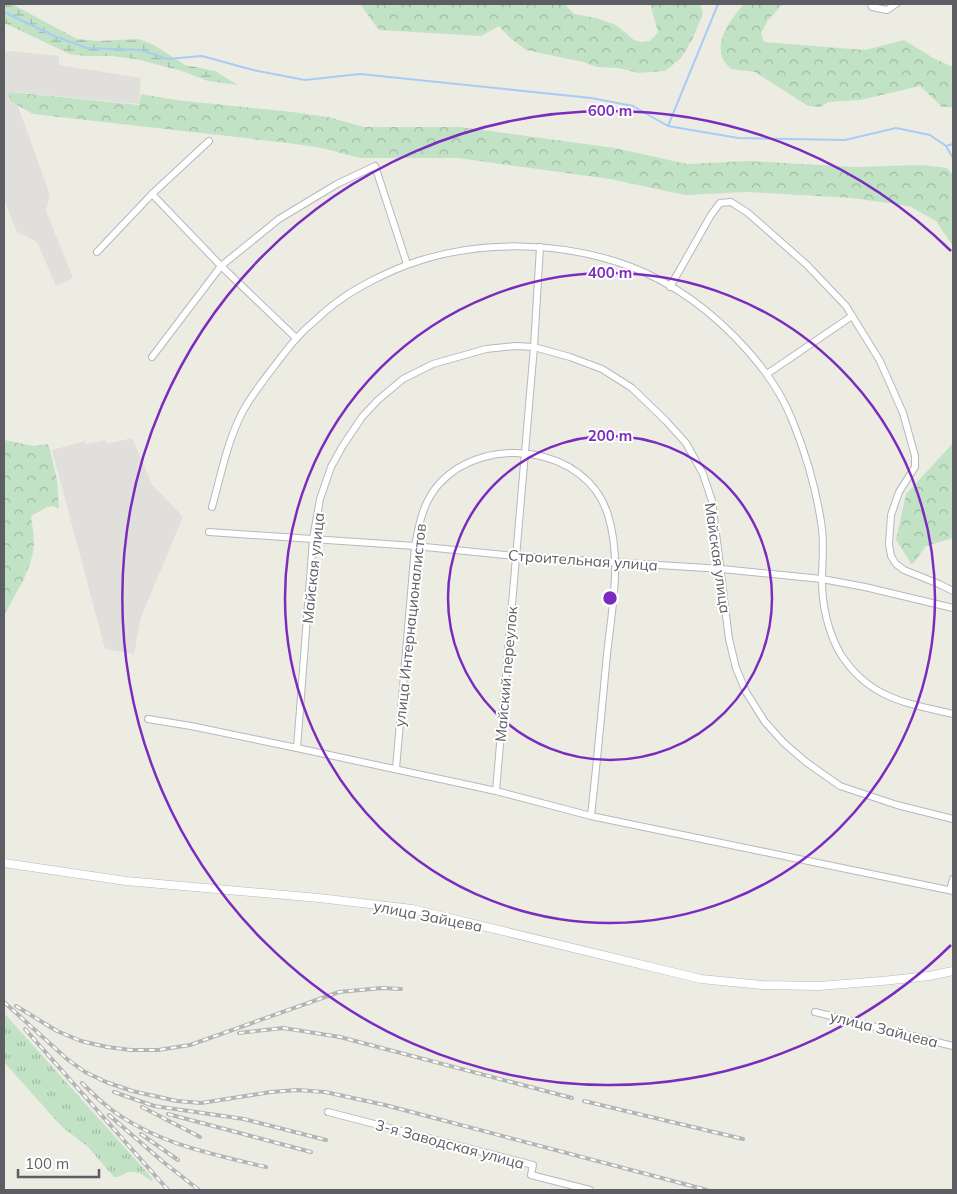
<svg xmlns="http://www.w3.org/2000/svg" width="957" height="1194" font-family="Mulish,sans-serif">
<defs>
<pattern id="grass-tufts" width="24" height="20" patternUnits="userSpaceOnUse" patternTransform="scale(1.25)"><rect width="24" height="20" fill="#c2e2c6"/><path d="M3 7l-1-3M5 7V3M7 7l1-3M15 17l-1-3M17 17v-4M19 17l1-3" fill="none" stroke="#a1baa4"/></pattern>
<pattern id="forest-crowns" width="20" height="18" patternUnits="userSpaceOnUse" patternTransform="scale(1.25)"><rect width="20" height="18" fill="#c2e2c6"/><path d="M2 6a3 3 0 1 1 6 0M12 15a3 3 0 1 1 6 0" fill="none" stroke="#a1baa4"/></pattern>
<pattern id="wetland-marsh" width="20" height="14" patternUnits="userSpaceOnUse" patternTransform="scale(1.25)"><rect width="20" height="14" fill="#c2e2c6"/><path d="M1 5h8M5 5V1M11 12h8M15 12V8" fill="none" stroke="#a1baa4"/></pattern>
</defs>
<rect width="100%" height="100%" fill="#edece3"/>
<!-- industrial -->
<g fill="#e1dfdb">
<polygon points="9,51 59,56 59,65 141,78 139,104 13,92 50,195 46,211 73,278 56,286 37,242 17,232 4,200 4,52"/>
<polygon points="132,438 152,484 183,517 141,617 134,654 105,649 52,450 85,441 86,444 106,440 107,444"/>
</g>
<!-- grass -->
<path fill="url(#grass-tufts)" d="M4,1013L153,1179L151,1181C143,1175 137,1170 126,1173C121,1175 120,1178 114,1177L87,1146L62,1127L4,1062Z"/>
<!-- forest -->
<g fill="url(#forest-crowns)">
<polygon points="360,4 565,4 574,14 596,18 616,25 634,40 641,42 650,41 658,32 650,4 700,4 703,14 692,40 681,58 665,71 638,73 619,68 597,67 583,62 526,50 509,37 499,26 481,36 379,30"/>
<path d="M744,4H783L768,20L761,33L764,42L865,50L904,40L935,59L953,67V107H942L920,86L860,100L829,102L820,107L808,106L755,72L731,69C728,66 723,61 722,57C716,36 732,19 744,4Z"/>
<polygon points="10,92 139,105 141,94 176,100 292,112 328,117 364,127 460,127 615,148 687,164 747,161 855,167 922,165 947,168 953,175 953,246 936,221 909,206 852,198 747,192 685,195 610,179 458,158 360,158 322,148 288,143 33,114 12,102 9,98"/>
<path d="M4,440L34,446L47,444L49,446L57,480L59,509L53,506L47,507L31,516C32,525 34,535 34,544C32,571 16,592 4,616Z"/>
<polygon points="953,443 953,538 926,546 912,565 896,540 906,494"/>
</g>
<!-- wetland -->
<polygon fill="url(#wetland-marsh)" points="4,4 12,4 77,39 99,41 139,39 154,45 185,65 215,71 238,85 208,81 182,71 136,59 111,56 84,56 70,54 4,23"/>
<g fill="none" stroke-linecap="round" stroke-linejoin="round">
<!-- stream -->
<g stroke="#a9ccf7" stroke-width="2">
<polyline points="4,12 54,36 87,48 141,50 167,59 202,56 253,70 305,80 360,74 591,98 633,106 668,126 738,138 845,140 896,128 930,135 946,146 953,144"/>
<polyline points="668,126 718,4"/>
<polyline points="946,146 953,158"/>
</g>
<!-- minor casing -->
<g stroke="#b6b8bc" stroke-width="8">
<g id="minor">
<polyline points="871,4 872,7 887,10 896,4"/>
<polyline points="152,194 221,266 296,338"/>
<polyline points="97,252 152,194 209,141"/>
<polyline points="670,287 711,215 720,203 731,202 748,213 807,265 846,306 880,361 903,413 915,456 915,467 899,492 891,515 889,544 891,556 896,564 904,570 939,584 953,591"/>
<polyline points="152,357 221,266 279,219 337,184 375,166 407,264"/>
<polyline points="767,374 852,316"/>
<path d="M212,507C221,475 227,442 242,413C252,394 266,377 279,360C288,348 297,336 309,326C319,317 329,307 340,300C357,287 388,272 407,265C476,239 561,241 629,266C674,283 715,314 747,350C766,371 783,396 793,422C807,457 817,491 822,529C824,547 822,563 822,581C822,605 828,632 840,653C868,698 905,703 953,714"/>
<polyline points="209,532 415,546 516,556 722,569 822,579 865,587 953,608"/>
<polyline points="148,719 191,726 297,748 496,791 591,816 953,891"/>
<polyline points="297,748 313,539 320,499 331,467 342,447 362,417 378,400 403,379 433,364 486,349 516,346 534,347 570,357 602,369 632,388 666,421 686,443 703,474 712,501 729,639 736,668 746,692 765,722 784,743 806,762 840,786 897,805 953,819"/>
<path d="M396,769L415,546C419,524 423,502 439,484C485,433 587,446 608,515C622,561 612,608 607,654C602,708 597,762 591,816"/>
<polyline points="496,791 534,347 540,247"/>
<polyline points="950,890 953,879"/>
<polyline points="815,1012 953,1046"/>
<polyline points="328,1112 533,1165 531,1175 590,1190"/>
</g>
</g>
<!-- tertiary casing -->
<g stroke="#b6b8bc" stroke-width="9">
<polyline id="tertiary" points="4,863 126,881 319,898 412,909 701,979 762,985 819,986 882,981 929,976 953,971"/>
</g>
<!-- minor -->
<use href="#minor" stroke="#fff" stroke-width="6"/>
<!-- tertiary -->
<use href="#tertiary" stroke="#fff" stroke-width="8"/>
<!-- rail casing -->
<g stroke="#b4b5b5" stroke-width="4">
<g id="rail">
<polyline points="4,1002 67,1059 85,1072 106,1082 132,1091 177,1101 201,1103 271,1092 297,1090 325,1092 385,1105 707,1190"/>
<polyline points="16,1006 57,1031 81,1041 107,1047 131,1050 158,1050 190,1045 339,992 382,988 401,989"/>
<polyline points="25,1029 168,1190"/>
<polyline points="239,1033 283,1028 340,1037 572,1098"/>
<path d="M82,1083C90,1091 99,1100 108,1107C154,1143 211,1154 266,1167"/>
<polyline points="114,1092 154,1106 244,1119 326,1140"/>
<polyline points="584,1101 743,1139"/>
<polyline points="142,1107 200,1137"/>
<polyline points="168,1114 311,1152"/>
<polyline points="109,1115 162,1161 199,1190"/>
<polyline points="141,1134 178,1160"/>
</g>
</g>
<!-- rail -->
<use href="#rail" stroke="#fff" stroke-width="2" stroke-dasharray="5.5" stroke-linecap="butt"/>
</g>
<!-- distance rings -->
<g fill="none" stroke="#7b2cbf" stroke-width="2.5">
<circle cx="610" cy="598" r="162"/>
<circle cx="610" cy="598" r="325"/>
<path d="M951 945A487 487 0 1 1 951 251"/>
</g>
<g text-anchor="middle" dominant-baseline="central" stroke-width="4" stroke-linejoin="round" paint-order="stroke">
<!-- street labels -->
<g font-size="15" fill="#5c5e63" stroke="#fff">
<text transform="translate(718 558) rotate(82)">Майская улица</text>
<text transform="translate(583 560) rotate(4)">Строительная улица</text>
<text transform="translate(313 568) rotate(-84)">Майская улица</text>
<text transform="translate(410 625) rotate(-84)">улица Интернационалистов</text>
<text transform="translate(506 674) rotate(-85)">Майский переулок</text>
<text transform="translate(428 916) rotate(11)">улица Зайцева</text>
<text transform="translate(884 1029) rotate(14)">улица Зайцева</text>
<text transform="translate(450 1144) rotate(15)">3-я Заводская улица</text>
</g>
</g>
<circle cx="610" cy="598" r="8" fill="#7b2cbf" stroke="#fff" stroke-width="2.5"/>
<g font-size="15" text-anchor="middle" font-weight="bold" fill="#7b2cbf" stroke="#fff" stroke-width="4" stroke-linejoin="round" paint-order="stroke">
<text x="610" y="116">600 m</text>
<text x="610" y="278">400 m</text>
<text x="610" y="441">200 m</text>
</g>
<!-- border -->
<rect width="957" height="1194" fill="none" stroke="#5c5e63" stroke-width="10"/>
<!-- scale -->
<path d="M18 1169v8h81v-8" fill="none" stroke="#5c5e63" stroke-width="2.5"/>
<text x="25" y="1169" font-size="15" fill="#5c5e63" stroke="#ffffff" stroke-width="4" paint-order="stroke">100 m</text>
</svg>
